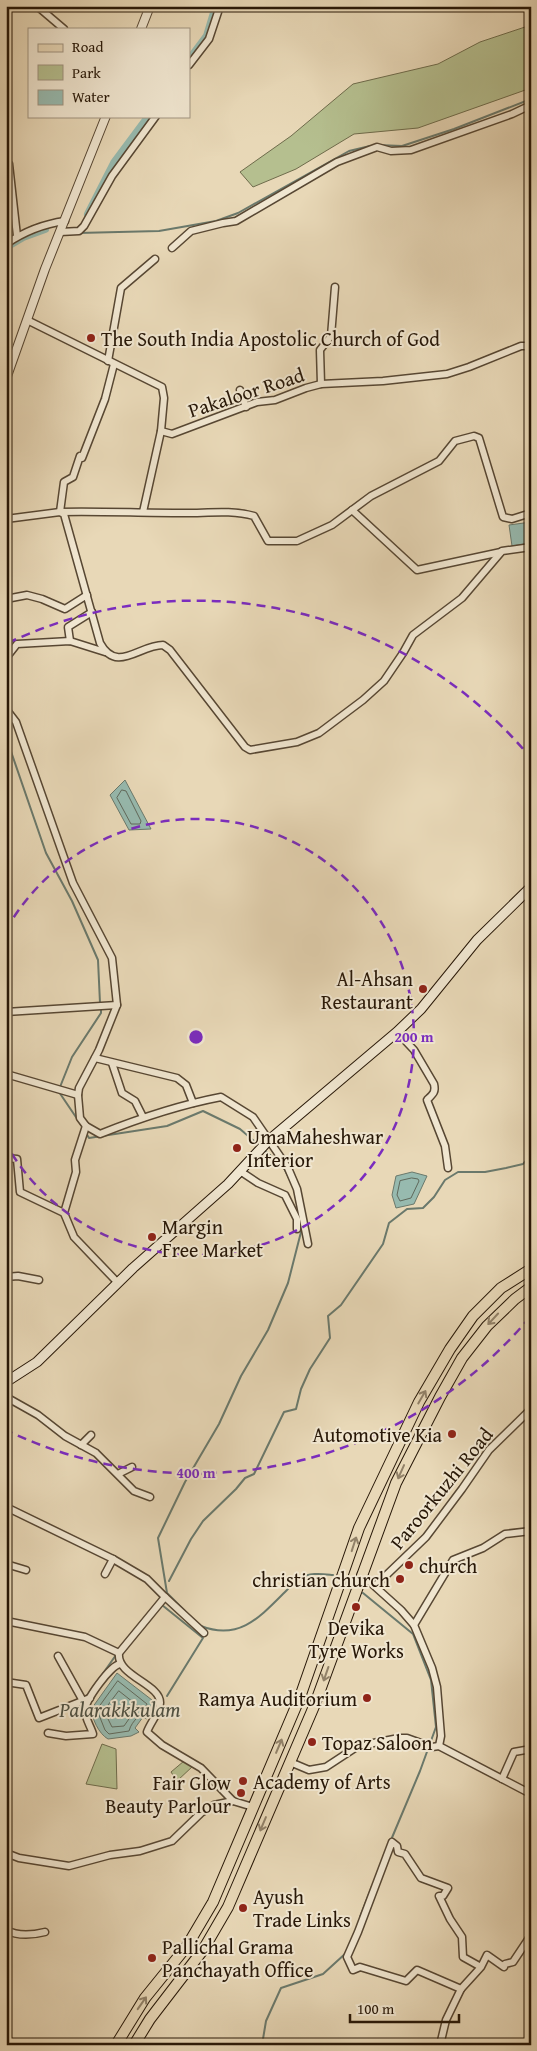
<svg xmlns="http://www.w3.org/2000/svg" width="537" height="2051" font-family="'Gentium Book Plus',serif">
<rect width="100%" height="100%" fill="#e8d8b7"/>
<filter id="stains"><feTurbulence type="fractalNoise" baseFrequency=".004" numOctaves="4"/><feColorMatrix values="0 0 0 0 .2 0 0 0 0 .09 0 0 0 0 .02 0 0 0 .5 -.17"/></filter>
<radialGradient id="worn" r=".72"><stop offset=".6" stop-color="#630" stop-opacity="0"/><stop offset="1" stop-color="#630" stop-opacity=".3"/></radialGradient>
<!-- green -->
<g fill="#b5bf8f" stroke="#6e6b4b">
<polygon points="531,25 531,88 418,128 354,134 296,169 253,187 240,172 291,136 353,84 438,64 480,42"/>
<polygon points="102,1744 116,1749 117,1789 86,1784"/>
<polygon points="184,1761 193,1766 177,1781 171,1772"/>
</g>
<!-- water -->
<g fill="#97baaf" stroke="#6a796c">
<polygon points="531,522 531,543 512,546 509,525"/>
<polygon points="125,780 151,829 129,830 110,795"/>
<polygon points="412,1172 427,1176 414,1204 396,1208 392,1195 396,1176"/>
<path d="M117,1673L152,1700L154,1703L147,1719L143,1717L135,1728L139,1732L131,1736L108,1739C99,1734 91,1718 92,1708Z"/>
</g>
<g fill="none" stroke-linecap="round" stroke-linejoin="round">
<!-- shore -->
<g stroke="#5f685b" stroke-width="1">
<polygon points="122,790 126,791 141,821 140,824 131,824 117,798"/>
<polygon points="412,1178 418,1179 419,1181 411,1198 400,1201 397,1195 400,1181"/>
<path d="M118,1681L147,1704C143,1715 132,1719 129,1731L109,1734L105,1730L97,1710Z"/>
<polygon points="119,1691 138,1706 124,1726 112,1727 104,1711"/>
</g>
<!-- stream -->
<g stroke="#6a796c" stroke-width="2">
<polyline points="377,145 402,146 454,129 531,99"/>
<polyline points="78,233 159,231 216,221 238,213 349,151 370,146"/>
<polyline points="6,737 46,853 72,901 98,960 100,1003"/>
<polyline points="60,1087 72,1057 101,1013 101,1008"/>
<polyline points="59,1092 84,1129"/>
<polyline points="86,1133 89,1138 167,1126 203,1111 240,1129 254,1141"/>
<polyline points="264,1150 283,1166 291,1182"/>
<polyline points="169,1581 191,1539 203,1521 236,1489 245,1478 254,1474 284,1412 296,1409 301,1389 310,1369 330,1338 328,1316 341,1305 383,1244 389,1223 407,1209 423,1208 434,1197 445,1180 458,1172 485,1172 506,1168 523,1164 531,1154"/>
<polyline points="363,1593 413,1634 431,1680 436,1727 420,1771 391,1840"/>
<polyline points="162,1605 203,1638 167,1696"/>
<polyline points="185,1611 167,1593 158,1538 185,1482 219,1424 241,1376 268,1330 288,1283 301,1232 300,1220"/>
<path d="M201,1626C239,1641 260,1617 285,1592C289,1588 294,1582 299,1579C310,1572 322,1574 333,1575"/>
<polyline points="99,1679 116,1655"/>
<polyline points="360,1917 372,1886"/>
<polyline points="262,2045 266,2021 281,1988 323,1974 346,1953"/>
</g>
<!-- canal -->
<g stroke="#97baaf" stroke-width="8">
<polyline points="189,60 207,36 216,6"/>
<polyline points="88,214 114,163 149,116"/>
<polyline points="6,247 23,237 45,229"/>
</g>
<!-- minor casing -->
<g stroke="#574733" stroke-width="9">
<g id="minor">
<polyline points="37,6 64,29"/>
<polyline points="189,65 209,39 220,6"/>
<polyline points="6,165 9,164 17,236"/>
<polyline points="60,232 79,231 84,226 112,176 156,116"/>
<path d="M6,244C25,231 43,224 65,221"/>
<polyline points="172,248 191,231 223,223 236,221 337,162 377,147 391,151 411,150 512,114 531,105"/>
<polyline points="27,320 162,387 164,398 161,431 172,434 257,402 275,400 306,388 321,384 383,381 447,374 469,367 521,346 531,346"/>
<polyline points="108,361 121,288 155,259"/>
<path d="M114,364L105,399L82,458L80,456L73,477L64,482L60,512C99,511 138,513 177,513C202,514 229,509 254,516L268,541H297L332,525L371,496L439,461L455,441L474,436L479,438L503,517L512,519L531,513"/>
<polyline points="321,384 320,350 331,336 335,287"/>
<polyline points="240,390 246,407"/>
<polyline points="352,510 417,570 501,552"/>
<polyline points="143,512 161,431"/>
<path d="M6,519L60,512L64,514L100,643C117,674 139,645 163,645L170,650L245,747L250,750L297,742L319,733L363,700L384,681L403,653L413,635L462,598L502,551L531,547"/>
<polyline points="6,599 27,595 42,599 65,609 87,595"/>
<polyline points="70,641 68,627 92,612"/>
<polyline points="6,658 17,644 70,641 105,652"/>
<path d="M6,709L16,722L73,883L112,958L117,1005L99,1050L79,1088L78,1095L80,1118L86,1126L100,1134C140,1118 179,1105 221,1097L253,1117L288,1168L297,1189L308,1244"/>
<polyline points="6,1012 117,1005"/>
<path d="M397,1032L414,1050L434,1084C436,1092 433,1094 427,1100L445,1146L448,1168"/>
<polyline points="95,1058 177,1078 186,1085 193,1103"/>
<polyline points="112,1063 122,1093 135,1101 143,1117"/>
<polyline points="6,1074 78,1095"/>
<polyline points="6,1158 17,1159 20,1192 64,1213 74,1237 118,1283"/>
<polyline points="240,1171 258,1183 285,1195 297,1219 297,1229"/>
<polyline points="64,1213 76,1172 75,1160 86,1126"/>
<polyline points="6,1277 18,1276 39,1280"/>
<polyline points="6,1397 38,1415 65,1436 96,1453 134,1491 150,1497"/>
<polyline points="81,1445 91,1435"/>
<polyline points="118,1474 132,1467"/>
<path d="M6,1507L113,1559L147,1579L165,1597L119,1653C116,1676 161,1684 160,1703C160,1712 150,1723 147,1732L162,1745L201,1768L233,1801L253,1807"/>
<polyline points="6,1564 26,1570"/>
<polyline points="105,1574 113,1559"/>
<polyline points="361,1574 401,1610 414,1625 432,1668 437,1687 441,1736 439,1746"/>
<polyline points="375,1586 426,1537 462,1489 489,1450 531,1409"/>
<polyline points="165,1597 204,1633"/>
<polyline points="6,1621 85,1637 119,1653"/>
<polyline points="414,1625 453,1560 483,1548 505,1534 531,1531"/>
<polyline points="58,1656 83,1701"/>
<polyline points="6,1682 26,1685 39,1718 90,1698"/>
<path d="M48,1733L66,1736L93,1734C91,1727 85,1718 85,1711C85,1700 111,1665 120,1664"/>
<polyline points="290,1762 309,1770 326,1767 358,1746 399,1738 407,1738 432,1747 439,1746 531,1794"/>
<polyline points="502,1779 514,1752 531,1749"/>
<polyline points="6,1853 19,1858 69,1866 110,1855 140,1851 172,1841 201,1813 214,1805 233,1801"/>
<path d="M6,1930C17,1936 33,1935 45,1932"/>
<polyline points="481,1967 463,1957 462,1937 450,1919 439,1896 443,1896 448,1888 421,1878 405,1854 398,1852 397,1846 392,1842 358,1932 347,1957 353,1970 360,1967 406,1981 417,1970 461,1989 481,1967 487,1955 504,1967 505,1964 513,1962 531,1935"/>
<polyline points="245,2044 245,2045"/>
<polyline points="440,2045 446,2020 461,1989"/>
</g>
</g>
<!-- tertiary casing -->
<g stroke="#574733" stroke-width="10">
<g id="tertiary">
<polyline points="141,29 150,6"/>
<polyline points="6,379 45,269 106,116"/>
</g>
</g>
<!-- secondary casing -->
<g stroke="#271707" stroke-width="11">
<polyline id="secondary" points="6,1382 37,1362 133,1268 228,1184 268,1141 397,1032 421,1009 477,940 531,887"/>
</g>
<!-- primary casing -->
<g stroke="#271707" stroke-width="12">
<g id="primary">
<polyline points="116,2045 145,1998 187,1946 213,1902 300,1697 359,1528 419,1402 450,1349 473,1316 501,1288 531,1269"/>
<polyline points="134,2045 150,2019 203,1950 228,1907 315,1704 396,1483 440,1397 462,1358 487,1326 515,1299 531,1287"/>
</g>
</g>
<!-- minor -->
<use href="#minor" stroke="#f0e6d0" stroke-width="6"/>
<!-- tertiary -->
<use href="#tertiary" stroke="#f0e6d0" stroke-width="8"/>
<!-- secondary -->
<use href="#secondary" stroke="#f0e6d0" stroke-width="9"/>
<!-- primary -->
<use href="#primary" stroke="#e8d8b7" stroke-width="10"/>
</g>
<!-- one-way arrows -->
<defs><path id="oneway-shaft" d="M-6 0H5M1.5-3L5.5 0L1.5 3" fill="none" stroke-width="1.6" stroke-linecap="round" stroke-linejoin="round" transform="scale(1.25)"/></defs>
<g stroke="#918168">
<use href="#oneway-shaft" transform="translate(493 1319) rotate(133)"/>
<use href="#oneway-shaft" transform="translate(422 1397) rotate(-60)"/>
<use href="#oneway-shaft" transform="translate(401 1472) rotate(114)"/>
<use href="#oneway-shaft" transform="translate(354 1544) rotate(-72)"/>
<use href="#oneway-shaft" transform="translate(326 1674) rotate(109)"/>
<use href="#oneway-shaft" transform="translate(279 1746) rotate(-67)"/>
<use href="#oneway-shaft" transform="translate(263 1824) rotate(113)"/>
<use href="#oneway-shaft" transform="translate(142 2003) rotate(-55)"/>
</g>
<!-- distance rings -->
<g fill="none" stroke="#7b2cbf" stroke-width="2.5" stroke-dasharray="9 6">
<path d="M6 930A218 218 0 1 1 6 1144"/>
<path d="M530 1317A436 436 0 0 1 8 1431M8 643A436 436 0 0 1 530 757"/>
</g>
<!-- markers -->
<g fill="#8f2418" stroke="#f0e6d0" stroke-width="2">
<circle cx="91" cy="338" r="5"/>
<circle cx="423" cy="989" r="5"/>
<circle cx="237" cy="1148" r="5"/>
<circle cx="152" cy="1237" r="5"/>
<circle cx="452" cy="1434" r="5"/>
<circle cx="409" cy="1565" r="5"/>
<circle cx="400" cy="1579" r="5"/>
<circle cx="356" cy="1607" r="5"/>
<circle cx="367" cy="1698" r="5"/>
<circle cx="312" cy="1742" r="5"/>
<circle cx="243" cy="1781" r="5"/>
<circle cx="241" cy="1793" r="5"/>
<circle cx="243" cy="1908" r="5"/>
<circle cx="152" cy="1958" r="5"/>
</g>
<g text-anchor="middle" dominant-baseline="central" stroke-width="4" stroke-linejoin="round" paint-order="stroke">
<!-- poi labels -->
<g font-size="20" fill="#271707" stroke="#f0e6d0" text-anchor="start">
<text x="101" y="338">The South India Apostolic Church of God</text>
<text x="413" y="978" text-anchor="end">Al-Ahsan<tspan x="413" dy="23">Restaurant</tspan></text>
<text x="247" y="1136">UmaMaheshwar<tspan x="247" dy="23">Interior</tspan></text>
<text x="162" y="1226">Margin<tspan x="162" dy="23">Free Market</tspan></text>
<text x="442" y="1434" text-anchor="end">Automotive Kia</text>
<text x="419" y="1565">church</text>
<text x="390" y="1579" text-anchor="end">christian church</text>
<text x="356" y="1627" text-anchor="middle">Devika<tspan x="356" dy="23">Tyre Works</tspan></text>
<text x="357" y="1698" text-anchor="end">Ramya Auditorium</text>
<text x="322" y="1742">Topaz Saloon</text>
<text x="253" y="1781">Academy of Arts</text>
<text x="231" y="1782" text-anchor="end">Fair Glow<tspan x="231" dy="23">Beauty Parlour</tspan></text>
<text x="253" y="1896">Ayush<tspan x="253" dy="23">Trade Links</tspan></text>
<text x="162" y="1946">Pallichal Grama<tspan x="162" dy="23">Panchayath Office</tspan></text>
</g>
<!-- street labels -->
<g font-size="20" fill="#271707" stroke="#f0e6d0">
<text transform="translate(246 392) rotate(-18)">Pakaloor Road</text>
<text transform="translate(441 1488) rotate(-51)">Paroorkuzhi Road</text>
</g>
<!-- water labels -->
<g font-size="21" font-style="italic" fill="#4e5042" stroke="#f0e6d0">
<text x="120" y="1709">Palarakkkulam</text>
</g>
</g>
<circle cx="196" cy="1037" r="8" fill="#7b2cbf" stroke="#f0e6d0" stroke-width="2.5"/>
<g font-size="15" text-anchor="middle" font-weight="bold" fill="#7b2cbf" stroke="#f0e6d0" stroke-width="4" stroke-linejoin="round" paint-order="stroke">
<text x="414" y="1042">200 m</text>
<text x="196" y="1478">400 m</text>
</g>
<!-- margin -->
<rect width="537" height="2051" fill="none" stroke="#e8d8b7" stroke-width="25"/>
<rect x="8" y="8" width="522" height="2036" fill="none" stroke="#271707" stroke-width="2.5"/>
<rect x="12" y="12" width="512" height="2026" fill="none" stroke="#271707"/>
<!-- legend -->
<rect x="28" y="28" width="162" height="90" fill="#f0e6d0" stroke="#a09380"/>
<rect x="38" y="44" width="25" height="8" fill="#e8d8b7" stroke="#a09380"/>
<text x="72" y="52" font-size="15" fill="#271707">Road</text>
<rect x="38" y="65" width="25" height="15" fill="#b5bf8f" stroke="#a09380"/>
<text x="72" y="78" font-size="15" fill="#271707">Park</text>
<rect x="38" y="90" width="25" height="15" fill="#97baaf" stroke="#a09380"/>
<text x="72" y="102" font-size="15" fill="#271707">Water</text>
<!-- scale -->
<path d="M350 2014v8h109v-8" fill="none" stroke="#271707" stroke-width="2.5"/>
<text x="357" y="2014" font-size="15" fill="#271707" stroke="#f0e6d0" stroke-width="4" paint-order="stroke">100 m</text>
<rect width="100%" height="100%" filter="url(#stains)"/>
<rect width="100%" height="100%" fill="url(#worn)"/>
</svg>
